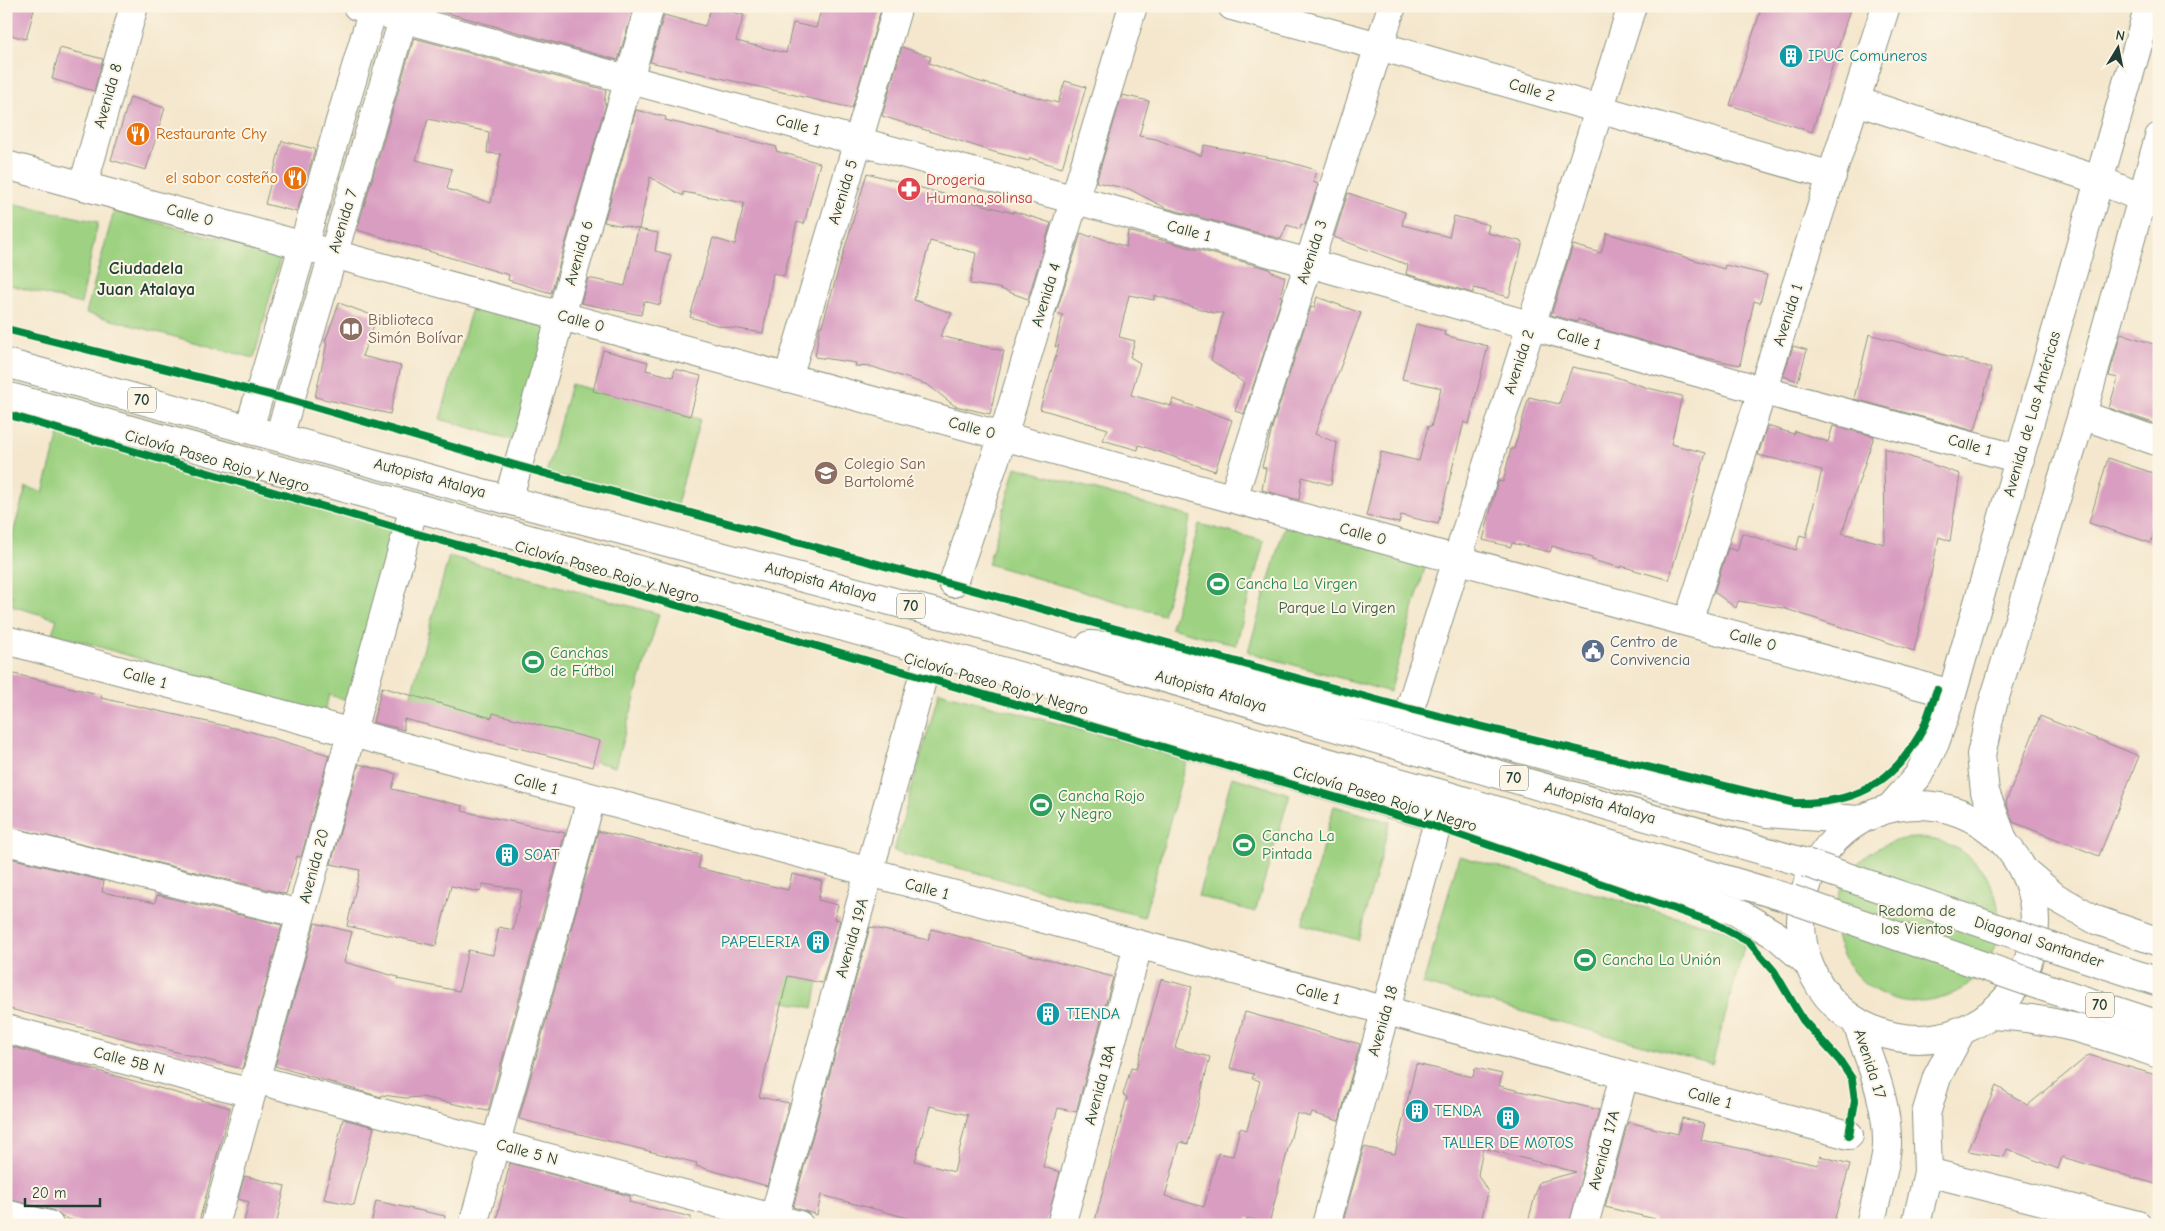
<svg xmlns="http://www.w3.org/2000/svg" width="2165" height="1231" font-family="'Comic Neue',sans-serif">
<rect width="100%" height="100%" fill="#fcf5e5"/>
<filter id="ink" filterUnits="userSpaceOnUse"><feTurbulence type="fractalNoise" baseFrequency=".02" numOctaves="2"/><feDisplacementMap in="SourceGraphic" scale="10" xChannelSelector="R" yChannelSelector="G"/><feConvolveMatrix kernelMatrix="1 2 1 2 8 2 1 2 1" color-interpolation-filters="sRGB"/></filter>
<filter id="wash" filterUnits="userSpaceOnUse"><feTurbulence type="fractalNoise" baseFrequency=".0096" numOctaves="4" result="noise"/><feDisplacementMap in="SourceGraphic" scale="20" xChannelSelector="R" yChannelSelector="G"/><feGaussianBlur stdDeviation="1.12" result="paint"/><feColorMatrix in="noise" values="0 0 0 0 0 0 0 0 0 0 0 0 0 0 0 0 0 1.4 0 .05"/><feComposite in="paint" operator="in"/></filter>
<g filter="url(#wash)">
<rect width="100%" height="100%" fill="#f4e7cd"/>
<!-- green -->
<g fill="#9ed282" stroke="#5e885b">
<polygon points="6,202 98,222 81,304 6,284"/>
<polygon points="114,211 281,255 254,358 86,313"/>
<polygon points="473,304 549,324 512,440 440,419"/>
<polygon points="571,384 700,419 676,508 546,473"/>
<polygon points="59,434 407,531 354,702 329,695 324,713 52,633 57,619 11,606 13,596 6,594 6,558 26,487 43,492"/>
<polygon points="1016,467 1191,517 1163,615 988,564"/>
<polygon points="1199,524 1264,541 1236,645 1171,628"/>
<polygon points="1285,524 1426,564 1390,692 1248,652"/>
<polygon points="449,556 659,614 615,767 407,709"/>
<polygon points="939,692 1187,758 1144,917 894,851"/>
<polygon points="1232,777 1290,794 1255,912 1198,896"/>
<polygon points="1334,806 1390,822 1358,940 1302,924"/>
<circle cx="1917" cy="920" r="82"/>
<polygon points="1459,856 1747,936 1712,1064 1423,984"/>
<polygon points="738,965 818,982 813,1008 732,990"/>
</g>
<g id="blocks">
<!-- building -->
<g fill="#d99dc1" fill-rule="evenodd">
<polygon points="6,6 35,6 26,39 6,34"/>
<polygon points="422,6 631,6 634,7 618,60"/>
<polygon points="822,6 882,6 852,108 650,62 664,15 705,26 711,7 744,15 736,41 786,53 793,23 816,28"/>
<polygon points="1762,6 1851,6 1812,132 1730,105"/>
<path d="M414,38L606,90L604,103L606,104L551,293L508,280L509,275L357,230ZM428,119L489,132L487,153L501,154L491,203L447,189L452,169L416,160Z"/>
<polygon points="902,47 931,57 929,63 977,81 1058,103 1065,81 1086,87 1062,168 1030,158 1029,161 994,152 882,116"/>
<polygon points="60,48 103,59 94,91 52,79"/>
<polygon points="1122,95 1149,101 1139,136 1156,139 1201,156 1204,145 1282,160 1316,170 1313,182 1318,184 1305,225 1301,224 1300,229 1287,225 1281,239 1166,208 1129,189 1096,182"/>
<polygon points="130,97 165,108 146,170 111,160"/>
<polygon points="636,110 666,117 665,120 777,147 776,151 820,163 804,224 797,222 784,276 773,273 763,333 720,326 690,317 713,238 735,245 744,203 683,192 683,196 650,177 639,229 604,222"/>
<polygon points="282,141 315,149 297,212 265,204"/>
<polygon points="867,173 1013,213 1013,211 1051,223 1028,299 998,288 970,284 976,253 930,241 914,300 952,313 940,336 1004,351 990,414 955,406 928,385 873,367 855,366 856,363 815,357 820,326 822,326"/>
<polygon points="1348,193 1405,212 1402,225 1449,237 1454,216 1489,225 1487,233 1523,242 1509,297 1474,288 1473,293 1406,274 1408,265 1334,237"/>
<polygon points="638,229 658,233 655,251 671,255 660,305 644,301 641,315 581,303 588,278 625,286"/>
<polygon points="1128,231 1270,269 1270,271 1285,277 1280,296 1282,297 1244,414 1235,411 1244,383 1211,360 1223,313 1214,313 1154,295 1154,300 1129,295 1119,337 1135,341 1130,357 1140,363 1131,395 1171,406 1173,399 1232,420 1215,471 1139,445 1138,450 1102,440 1108,429 1040,409 1059,345 1055,347 1063,315 1056,313 1081,233 1091,237 1092,235 1126,247"/>
<polygon points="1607,233 1724,269 1725,265 1767,275 1760,303 1754,301 1740,365 1692,355 1598,328 1578,319 1577,322 1551,315 1573,245 1601,253"/>
<polygon points="1317,297 1361,313 1315,434 1337,443 1331,485 1302,477 1299,500 1262,490 1266,468 1262,467 1273,425 1311,307 1314,308"/>
<polygon points="339,303 377,317 362,356 401,366 390,414 315,397 327,343 325,342"/>
<polygon points="1416,324 1445,331 1444,335 1488,346 1469,424 1464,422 1438,524 1401,515 1399,523 1366,516 1381,452 1419,461 1428,426 1431,427 1441,388 1402,379"/>
<polygon points="2121,333 2159,346 2159,425 2109,408 2118,378 2109,376"/>
<polygon points="1869,334 1991,368 1975,431 1854,399"/>
<polygon points="1793,346 1807,350 1798,381 1783,376"/>
<polygon points="603,350 648,362 646,370 673,377 675,369 701,376 690,416 593,391"/>
<polygon points="1572,367 1607,374 1648,388 1682,396 1671,444 1706,453 1669,580 1621,566 1621,568 1592,560 1592,558 1552,546 1550,552 1512,543 1511,547 1483,540 1498,481 1503,482 1511,449 1514,449 1529,397 1559,404"/>
<polygon points="1767,426 1794,434 1795,431 1828,442 1833,426 1874,436 1842,533 1885,544 1884,448 1960,474 1950,541 1939,537 1914,651 1783,608 1738,601 1736,608 1714,592 1728,548 1737,551 1742,533 1796,550 1800,535 1806,537 1822,470 1758,455"/>
<polygon points="2108,458 2159,475 2159,512 2151,543 2089,523"/>
<polygon points="6,672 102,695 101,698 252,732 329,755 301,857 297,856 286,894 6,826"/>
<polygon points="382,687 492,718 493,713 600,741 593,767 404,719 404,730 373,722"/>
<polygon points="2040,716 2139,756 2099,856 2013,822 2006,802"/>
<polygon points="359,764 396,774 392,789 463,806 462,811 565,833 488,1111 422,1097 406,1098 382,1095 381,1097 275,1066 315,923 352,932 344,962 398,977 397,979 459,991 468,950 493,955 499,927 513,930 522,890 483,884 480,892 451,886 436,946 347,926 360,870 331,864"/>
<polygon points="598,831 701,855 698,868 788,890 792,874 822,881 818,900 838,905 834,919 840,920 822,983 788,976 759,1097 789,1103 767,1186 696,1166 697,1163 519,1119"/>
<polygon points="6,857 104,881 102,892 155,903 157,895 282,925 242,1069 6,1008"/>
<path d="M870,927L928,940L931,929L1113,977L1076,1112L1058,1108L1050,1136L1043,1167L1060,1172L1046,1225H935L821,1195L817,1215L793,1207ZM930,1106L968,1115L954,1172L915,1161Z"/>
<polygon points="1161,979 1192,987 1175,1048 1210,1057 1188,1144 1180,1142 1165,1196 1204,1207 1218,1153 1233,1156 1240,1128 1247,1130 1260,1081 1252,1078 1254,1074 1230,1068 1245,1012 1360,1044 1339,1121 1312,1113 1310,1117 1297,1113 1269,1224 1247,1218 1247,1225 1094,1225 1127,1097 1123,1095 1131,1068 1136,1069"/>
<polygon points="6,1045 230,1108 198,1225 87,1225 62,1217 53,1210 6,1199"/>
<polygon points="2089,1055 2159,1076 2159,1185 2062,1157 2058,1169 2007,1149 2004,1157 1968,1151 1996,1086 2028,1105"/>
<polygon points="1416,1064 1473,1077 1475,1068 1502,1074 1499,1086 1599,1110 1569,1225 1527,1225 1539,1182 1576,1172 1483,1148 1478,1175 1488,1192 1480,1225 1342,1225 1364,1147 1395,1154"/>
<polygon points="1682,1118 1705,1124 1701,1140 1818,1165 1820,1156 1850,1164 1833,1225 1654,1225 1655,1219 1605,1207 1628,1122 1678,1134"/>
<polygon points="343,1119 374,1127 354,1205 324,1199"/>
<polygon points="510,1163 630,1196 629,1202 691,1217 690,1225 495,1225"/>
<polygon points="245,1176 285,1186 276,1225 243,1225 249,1202 238,1199"/>
<polygon points="376,1201 445,1216 444,1225 371,1225"/>
</g>
</g>
</g>
<g filter="url(#ink)">
<use href="#blocks" fill-opacity="0" stroke="#8a9280" stroke-width="1"/>
<g fill="none" stroke-linecap="round" stroke-linejoin="round">
<!-- minor casing -->
<g stroke="#8a9280" stroke-width="30">
<g id="minor">
<polyline points="357,6 1309,263 1764,391 2020,459"/>
<polyline points="1232,6 1379,46 1832,176"/>
<polyline points="1856,101 2099,180 2159,205"/>
<polyline points="6,165 1937,690"/>
<polyline points="83,186 134,6"/>
<polyline points="788,378 898,6"/>
<polyline points="2082,415 2159,442"/>
<polyline points="249,429 374,6"/>
<polyline points="279,437 407,6"/>
<polyline points="1233,498 1392,6"/>
<polyline points="508,500 650,6"/>
<polyline points="953,583 1003,436 1133,6"/>
<polyline points="1688,622 1886,6"/>
<polyline points="6,640 1849,1135"/>
<polyline points="1407,718 1632,6"/>
<polyline points="6,841 301,914"/>
<polyline points="6,1029 251,1093"/>
<polyline points="255,1079 799,1225"/>
<polyline points="1928,1172 2138,1225"/>
<polyline points="6,1214 49,1225"/>
<polyline points="215,1225 414,507"/>
<polyline points="473,1225 591,799"/>
<polyline points="772,1225 930,651"/>
<polyline points="1061,1225 1138,946"/>
<polyline points="1326,1225 1439,818"/>
<polyline points="1584,1225 1624,1076"/>
</g>
</g>
<!-- major casing -->
<g stroke="#8a9280" stroke-width="30">
<g id="major">
<polyline points="6,363 508,500 970,622 1806,863"/>
<polyline points="6,396 414,507 1445,795 1791,899"/>
<polyline points="1090,645 1149,649 1722,803 1767,813 1859,820"/>
<polyline points="1070,710 1439,818 1735,911 1777,936 1808,963"/>
<circle cx="1918" cy="922" r="117"/>
<polyline points="1890,808 1918,776 1935,743 1952,694 2149,6"/>
<polyline points="2004,842 1985,792 1981,755 1991,710 2082,415 2159,137"/>
<polyline points="2023,870 2055,897 2096,920 2159,942"/>
<polyline points="2052,947 2159,982"/>
<polyline points="2041,986 2159,1025"/>
<path d="M1989,1015C2052,1017 2100,1034 2159,1054"/>
<path d="M1856,1021C1870,1062 1888,1101 1887,1145C1886,1168 1875,1202 1870,1225"/>
<polyline points="1916,1225 1928,1172 1926,1114 1937,1077 1962,1030"/>
</g>
</g>
<!-- minor -->
<use href="#minor" stroke="#fff" stroke-width="28"/>
<!-- major -->
<use href="#major" stroke="#fff" stroke-width="28"/>
<!-- major-bridge casing -->
<g stroke="#8a9280" stroke-width="30" stroke-linecap="butt">
<g id="major-bridge">
<polyline points="1806,863 2052,947"/>
<polyline points="1791,899 2041,986"/>
</g>
</g>
<!-- major-bridge -->
<use href="#major-bridge" stroke="#fff" stroke-width="28"/>
<!-- cycleway casing -->
<g stroke="#fcf5e5" stroke-width="11">
<g id="cycleway">
<path d="M6,329L290,400L518,466L1410,709L1795,803C1852,804 1890,786 1919,736C1927,723 1931,705 1937,690"/>
<polyline points="6,414 407,531 683,607 1437,827 1712,922 1749,942 1774,971 1803,1020 1840,1061 1852,1079 1855,1101 1849,1135"/>
</g>
</g>
<!-- cycleway -->
<use href="#cycleway" stroke="#00873e" stroke-width="8"/>
</g>
</g>
<!-- icons -->
<defs>
<g id="building-disc" transform="scale(1.25)"><circle r="9.5" fill="#0f9aa8" stroke="#fcf5e5"/><path d="M-4-6H4V6H1V3H-1V6H-4ZM-2.5-4.3h1.7v1.8h-1.7ZM.8-4.3h1.7v1.8H.8ZM-2.5-1h1.7V.8h-1.7ZM.8-1h1.7V.8H.8Z" fill="#fff"/></g>
<g id="restaurant-disc" transform="scale(1.25)"><circle r="9.5" fill="#e8710a" stroke="#fcf5e5"/><path d="M-5-6h1v4h1v-4h1v4h1v-4h1v5L-1.5 .5V6h-2V.5L-5-1ZM5-6V6H3V1.5H1.5Q1.5-4 5-6Z" fill="#fff"/></g>
<g id="pharmacy-disc" transform="scale(1.25)"><circle r="9.5" fill="#e0444e" stroke="#fcf5e5"/><path d="M-2-6h4v4h4v4h-4v4h-4v-4h-4v-4h4Z" fill="#fff"/></g>
<g id="library-disc" transform="scale(1.25)"><circle r="9.5" fill="#8d6e63" stroke="#fcf5e5"/><path d="M-6-4Q-3-5.5-.7-3.5V5Q-3 3-6 4ZM6-4Q3-5.5 .7-3.5V5Q3 3 6 4Z" fill="#fff"/></g>
<g id="school-disc" transform="scale(1.25)"><circle r="9.5" fill="#8d6e63" stroke="#fcf5e5"/><path d="M0-5L7-2L0 1L-7-2ZM-4 1L0 2.5L4 1V4Q0 6-4 4Z" fill="#fff"/></g>
<g id="stadium-disc" transform="scale(1.25)"><circle r="9.5" fill="#2e9e5b" stroke="#fcf5e5"/><path d="M0-5a6.5 5 0 1 0 0 10a6.5 5 0 1 0 0-10ZM-3.5-1.8h7v3.6h-7Z" fill="#fff"/></g>
<g id="civic-disc" transform="scale(1.25)"><circle r="9.5" fill="#5c6f8a" stroke="#fcf5e5"/><path d="M-.6-6.5H3V-4.5H.6V-3L4-1V1h2V6H-6V1h2V-1L-.6-3ZM-1.2 2.5V6h2.4V2.5Z" fill="#fff"/></g>
</defs>
<g fill-rule="evenodd">
<use href="#building-disc" x="1791" y="56"/>
<use href="#restaurant-disc" x="138" y="134"/>
<use href="#restaurant-disc" x="295" y="178"/>
<use href="#pharmacy-disc" x="909" y="189"/>
<use href="#library-disc" x="351" y="329"/>
<use href="#school-disc" x="826" y="473"/>
<use href="#stadium-disc" x="1218" y="584"/>
<use href="#civic-disc" x="1593" y="651"/>
<use href="#stadium-disc" x="533" y="662"/>
<use href="#stadium-disc" x="1041" y="805"/>
<use href="#stadium-disc" x="1244" y="845"/>
<use href="#building-disc" x="507" y="855"/>
<use href="#building-disc" x="818" y="942"/>
<use href="#stadium-disc" x="1585" y="960"/>
<use href="#building-disc" x="1048" y="1014"/>
<use href="#building-disc" x="1417" y="1111"/>
<use href="#building-disc" x="1508" y="1118"/>
</g>
<g text-anchor="middle" dominant-baseline="central" stroke-width="4" stroke-linejoin="round" paint-order="stroke">
<!-- shield labels -->
<g fill="#fcf5e5" stroke="#617469" stroke-width="1">
<rect x="128" y="387.5" width="28" height="25" rx="4"/>
<rect x="897" y="593.5" width="28" height="25" rx="4"/>
<rect x="1500" y="765.5" width="28" height="25" rx="4"/>
<rect x="2086" y="992.5" width="28" height="25" rx="4"/>
</g>
<g font-size="15" font-weight="bold" fill="#1f3d34">
<text x="142" y="400">70</text>
<text x="911" y="606">70</text>
<text x="1514" y="778">70</text>
<text x="2100" y="1005">70</text>
</g>
<!-- culture labels -->
<g font-size="16" fill="#0d838f" stroke="#fcf5e5" text-anchor="start">
<text x="1808" y="56">IPUC Comuneros</text>
<text x="524" y="855">SOAT</text>
<text x="800" y="942" text-anchor="end">PAPELERIA</text>
<text x="1066" y="1014">TIENDA</text>
<text x="1434" y="1111">TENDA</text>
<text x="1508" y="1143" text-anchor="middle">TALLER DE MOTOS</text>
</g>
<!-- street labels -->
<g font-size="16" fill="#1f3d34" stroke="#fcf5e5">
<text transform="translate(1532 90) rotate(16)">Calle 2</text>
<text transform="translate(108 96) rotate(-74)">Avenida 8</text>
<text transform="translate(798 125) rotate(15)">Calle 1</text>
<text transform="translate(843 192) rotate(-73)">Avenida 5</text>
<text transform="translate(190 215) rotate(15)">Calle 0</text>
<text transform="translate(343 221) rotate(-73)">Avenida 7</text>
<text transform="translate(1189 231) rotate(15)">Calle 1</text>
<text transform="translate(1312 252) rotate(-72)">Avenida 3</text>
<text transform="translate(579 253) rotate(-74)">Avenida 6</text>
<text transform="translate(1046 295) rotate(-73)">Avenida 4</text>
<text transform="translate(1788 315) rotate(-72)">Avenida 1</text>
<text transform="translate(581 321) rotate(15)">Calle 0</text>
<text transform="translate(1579 339) rotate(16)">Calle 1</text>
<text transform="translate(1519 362) rotate(-72)">Avenida 2</text>
<text transform="translate(2032 414) rotate(-74)">Avenida de Las Américas</text>
<text transform="translate(972 428) rotate(15)">Calle 0</text>
<text transform="translate(1970 445) rotate(15)">Calle 1</text>
<text transform="translate(217 461) rotate(16)">Ciclovía Paseo Rojo y Negro</text>
<text transform="translate(430 478) rotate(15)">Autopista Atalaya</text>
<text transform="translate(1363 534) rotate(15)">Calle 0</text>
<text transform="translate(607 572) rotate(16)">Ciclovía Paseo Rojo y Negro</text>
<text transform="translate(821 582) rotate(15)">Autopista Atalaya</text>
<text transform="translate(1753 640) rotate(15)">Calle 0</text>
<text transform="translate(145 678) rotate(15)">Calle 1</text>
<text transform="translate(996 684) rotate(16)">Ciclovía Paseo Rojo y Negro</text>
<text transform="translate(1211 691) rotate(16)">Autopista Atalaya</text>
<text transform="translate(536 784) rotate(15)">Calle 1</text>
<text transform="translate(1385 799) rotate(17)">Ciclovía Paseo Rojo y Negro</text>
<text transform="translate(1600 803) rotate(16)">Autopista Atalaya</text>
<text transform="translate(314 866) rotate(-75)">Avenida 20</text>
<text transform="translate(927 889) rotate(15)">Calle 1</text>
<text transform="translate(852 938) rotate(-74)">Avenida 19A</text>
<text transform="translate(2039 942) rotate(18)">Diagonal Santander</text>
<text transform="translate(1318 994) rotate(15)">Calle 1</text>
<text transform="translate(1383 1021) rotate(-74)">Avenida 18</text>
<text transform="translate(129 1061) rotate(15)">Calle 5B N</text>
<text transform="translate(1870 1064) rotate(72)">Avenida 17</text>
<text transform="translate(1100 1085) rotate(-75)">Avenida 18A</text>
<text transform="translate(1710 1098) rotate(15)">Calle 1</text>
<text transform="translate(1604 1150) rotate(-75)">Avenida 17A</text>
<text transform="translate(527 1152) rotate(15)">Calle 5 N</text>
</g>
<!-- food labels -->
<g font-size="16" fill="#c56008" stroke="#fcf5e5" text-anchor="start">
<text x="156" y="134">Restaurante Chy</text>
<text x="278" y="178" text-anchor="end">el sabor costeño</text>
</g>
<!-- health labels -->
<g font-size="16" fill="#be3a42" stroke="#fcf5e5" text-anchor="start">
<text x="926" y="180">Drogeria<tspan x="926" dy="18">Humana,solinsa</tspan></text>
</g>
<!-- education labels -->
<g font-size="16" fill="#785e54" stroke="#fcf5e5" text-anchor="start">
<text x="368" y="320">Biblioteca<tspan x="368" dy="18">Simón Bolívar</tspan></text>
<text x="844" y="464">Colegio San<tspan x="844" dy="18">Bartolomé</tspan></text>
</g>
<!-- leisure labels -->
<g font-size="16" fill="#27864d" stroke="#fcf5e5" text-anchor="start">
<text x="1236" y="584">Cancha La Virgen</text>
<text x="550" y="653">Canchas<tspan x="550" dy="18">de Fútbol</tspan></text>
<text x="1058" y="796">Cancha Rojo<tspan x="1058" dy="18">y Negro</tspan></text>
<text x="1262" y="836">Cancha La<tspan x="1262" dy="18">Pintada</tspan></text>
<text x="1602" y="960">Cancha La Unión</text>
</g>
<!-- park labels -->
<g font-size="16" fill="#385b44" stroke="#fcf5e5">
<text x="1337" y="608">Parque La Virgen</text>
<text x="1917" y="911">Redoma de<tspan x="1917" dy="18">los Vientos</tspan></text>
</g>
<!-- service labels -->
<g font-size="16" fill="#4e5e75" stroke="#fcf5e5" text-anchor="start">
<text x="1610" y="642">Centro de<tspan x="1610" dy="18">Convivencia</tspan></text>
</g>
<!-- neighbourhood labels -->
<g font-size="18" font-weight="bold" fill="#1f3d34" stroke="#fcf5e5">
<text x="146" y="268">Ciudadela<tspan x="146" dy="21">Juan Atalaya</tspan></text>
</g>
</g>
<!-- margin -->
<rect width="2165" height="1231" fill="none" stroke="#fcf5e5" stroke-width="25"/>
<!-- north arrow -->
<g transform="translate(2118 48) rotate(10)" stroke="#fcf5e5" stroke-width="4" paint-order="stroke">
<path d="M0-4L9 19L0 12L-9 19Z" fill="#1f3d34"/>
<text y="-8" font-size="14" font-weight="bold" text-anchor="middle" fill="#1f3d34">N</text>
</g>
<!-- scale -->
<path d="M25 1198v8h75v-8" fill="none" stroke="#1f3d34" stroke-width="2.5"/>
<text x="32" y="1198" font-size="15" fill="#1f3d34" stroke="#fcf5e5" stroke-width="4" paint-order="stroke">20 m</text>
</svg>
